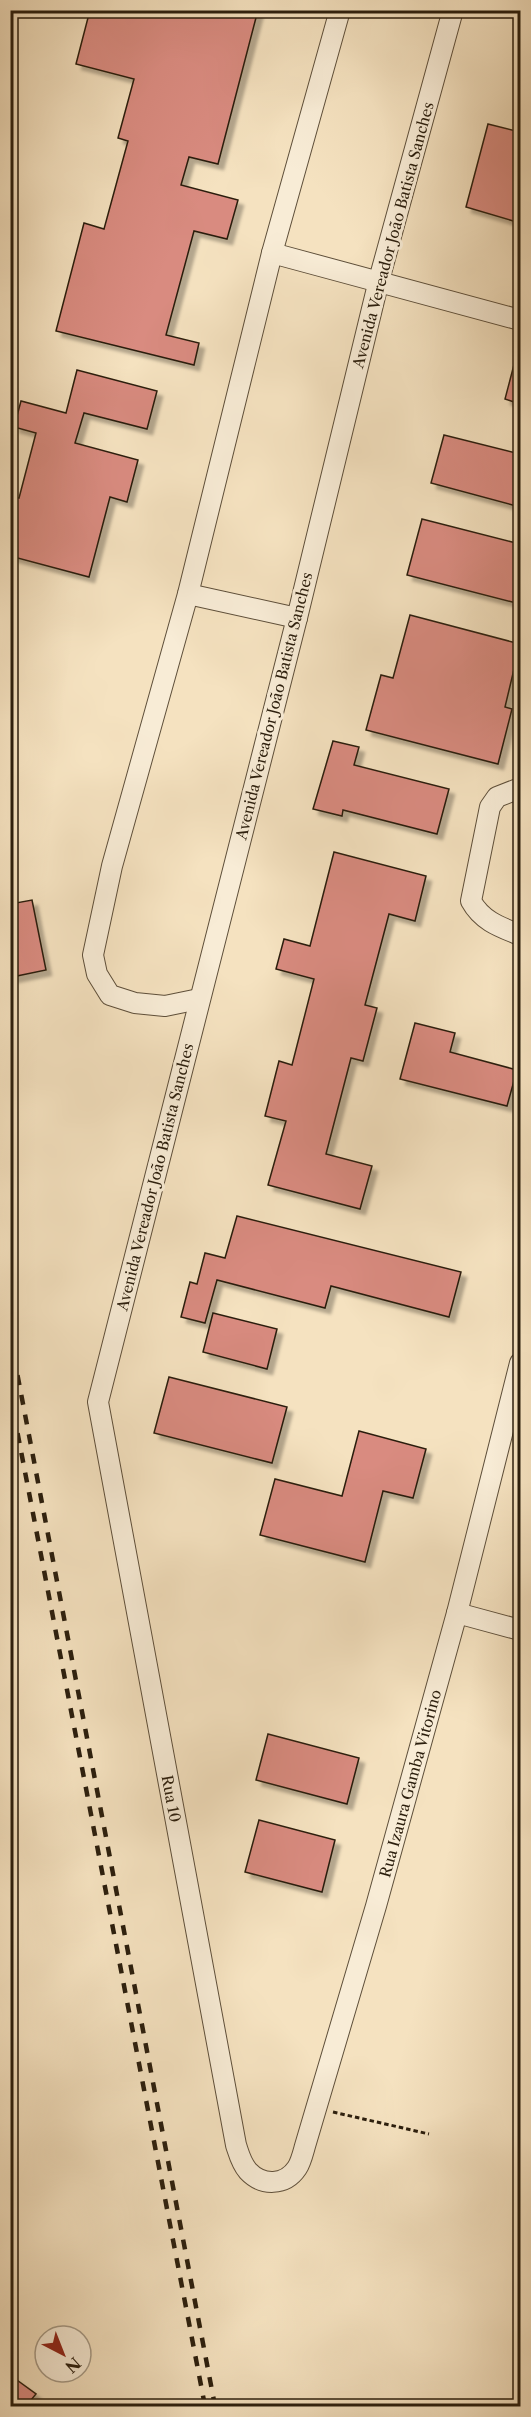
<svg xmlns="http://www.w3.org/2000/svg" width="531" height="2417" font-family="'Libre Caslon Text',serif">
<defs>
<filter id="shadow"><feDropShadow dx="5.5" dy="5.5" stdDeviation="1.5" flood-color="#0004"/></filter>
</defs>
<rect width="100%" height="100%" fill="#f5e2c0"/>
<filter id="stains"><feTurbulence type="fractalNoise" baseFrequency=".00333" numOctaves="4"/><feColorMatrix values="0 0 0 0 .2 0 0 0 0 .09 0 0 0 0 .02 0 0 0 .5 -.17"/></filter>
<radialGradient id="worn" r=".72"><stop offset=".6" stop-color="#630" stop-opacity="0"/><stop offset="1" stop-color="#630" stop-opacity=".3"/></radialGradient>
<!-- building -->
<g fill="#d98b80" stroke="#2b1e0d" stroke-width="1.5" filter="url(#shadow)">
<polygon points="90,10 258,10 218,164 189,157 181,185 238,200 227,239 194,231 166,335 199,343 194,365 56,331 84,223 104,229 128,141 118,138 134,79 76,64"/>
<polygon points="488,124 520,132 520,223 466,207"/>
<polygon points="516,357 520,358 520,404 505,399"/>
<polygon points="77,370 157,391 147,429 84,413 75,443 138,460 127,502 110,497 89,577 10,556 10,496 19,498 36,433 14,427 21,401 66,413"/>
<polygon points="444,435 520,454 520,507 431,483"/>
<polygon points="422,519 520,544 520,604 407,575"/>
<polygon points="410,615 520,644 505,707 512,709 498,764 366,730 381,675 393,678"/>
<polygon points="333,741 359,747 354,765 449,789 437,834 343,810 342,816 313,809"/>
<polygon points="334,852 426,876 415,921 389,914 365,1005 377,1008 363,1061 351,1058 326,1154 372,1166 360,1209 268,1185 286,1121 265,1116 279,1061 292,1065 314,979 276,969 284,939 310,946"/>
<polygon points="32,900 46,970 12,977 10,904"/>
<polygon points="415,1023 455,1033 450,1052 517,1070 507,1106 400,1079"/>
<polygon points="237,1216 461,1272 449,1317 331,1286 325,1308 217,1280 205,1323 181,1317 190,1282 197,1284 205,1253 225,1258"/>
<polygon points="213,1313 277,1329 267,1369 203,1352"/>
<polygon points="169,1377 287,1407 272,1463 154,1433"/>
<polygon points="359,1431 426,1449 413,1498 383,1491 365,1562 260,1535 275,1479 342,1496"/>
<polygon points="268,1734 359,1758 347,1804 256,1780"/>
<polygon points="259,1820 335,1840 322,1892 245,1872"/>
<polygon points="10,2375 36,2394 26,2406 10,2406"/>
</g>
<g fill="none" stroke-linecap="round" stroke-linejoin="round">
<!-- minor casing -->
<g stroke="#5e4f3a" stroke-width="22">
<g id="minor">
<path id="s1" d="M453,10L379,280L297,618L98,1402L236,2145C239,2154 241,2163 248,2171C262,2186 285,2186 297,2168C301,2162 303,2153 305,2146L376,1906L457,1613L520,1363"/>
<polyline points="272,253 520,320"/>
<polyline points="188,594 297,618"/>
<path d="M520,788L497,797L490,807L471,901C482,921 500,927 520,935"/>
<polyline points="199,999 165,1006 135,1003 110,995 97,974 93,955 112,866 188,594 272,253 340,10"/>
<polyline points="457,1613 520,1630"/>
</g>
</g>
<!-- path -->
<polyline stroke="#2b1e0d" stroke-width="3" stroke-dasharray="4.5 3" stroke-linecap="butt" points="333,2112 429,2134"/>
<!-- minor -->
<use href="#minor" stroke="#f8ecd6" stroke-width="20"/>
<!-- rail -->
<g stroke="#2b1e0d" stroke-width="4.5" stroke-dasharray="10 10" stroke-linecap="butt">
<polyline points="10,1336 215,2406"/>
<polyline points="10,1394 205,2406"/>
</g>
</g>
<g text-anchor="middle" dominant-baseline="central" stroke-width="6" stroke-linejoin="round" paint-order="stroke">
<!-- street labels -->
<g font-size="15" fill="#2b1e0d" stroke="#f8ecd6">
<text transform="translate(393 235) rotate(-75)">Avenida Vereador João Batista Sanches</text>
<text transform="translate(274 706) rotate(-76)">Avenida Vereador João Batista Sanches</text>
<text transform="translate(155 1177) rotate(-76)">Avenida Vereador João Batista Sanches</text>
<text stroke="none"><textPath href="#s1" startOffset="2679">Rua Izaura Gamba Vitorino</textPath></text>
<text stroke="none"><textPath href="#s1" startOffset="1840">Rua 10</textPath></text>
</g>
</g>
<!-- margin -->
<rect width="531" height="2417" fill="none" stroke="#f5e2c0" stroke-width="36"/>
<rect x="12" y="12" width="507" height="2393" fill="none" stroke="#2b1e0d" stroke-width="3"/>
<rect x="18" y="18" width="495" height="2381" fill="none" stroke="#2b1e0d" stroke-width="1.5"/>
<!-- north arrow -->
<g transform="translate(63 2354) rotate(138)"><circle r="28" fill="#f8ecd6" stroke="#a69a86" stroke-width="1.5"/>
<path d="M0-4.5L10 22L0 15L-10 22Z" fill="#8f2418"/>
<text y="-9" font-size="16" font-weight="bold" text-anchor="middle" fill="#2b1e0d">N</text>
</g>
<rect width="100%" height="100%" filter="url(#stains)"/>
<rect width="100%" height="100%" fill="url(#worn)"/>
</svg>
